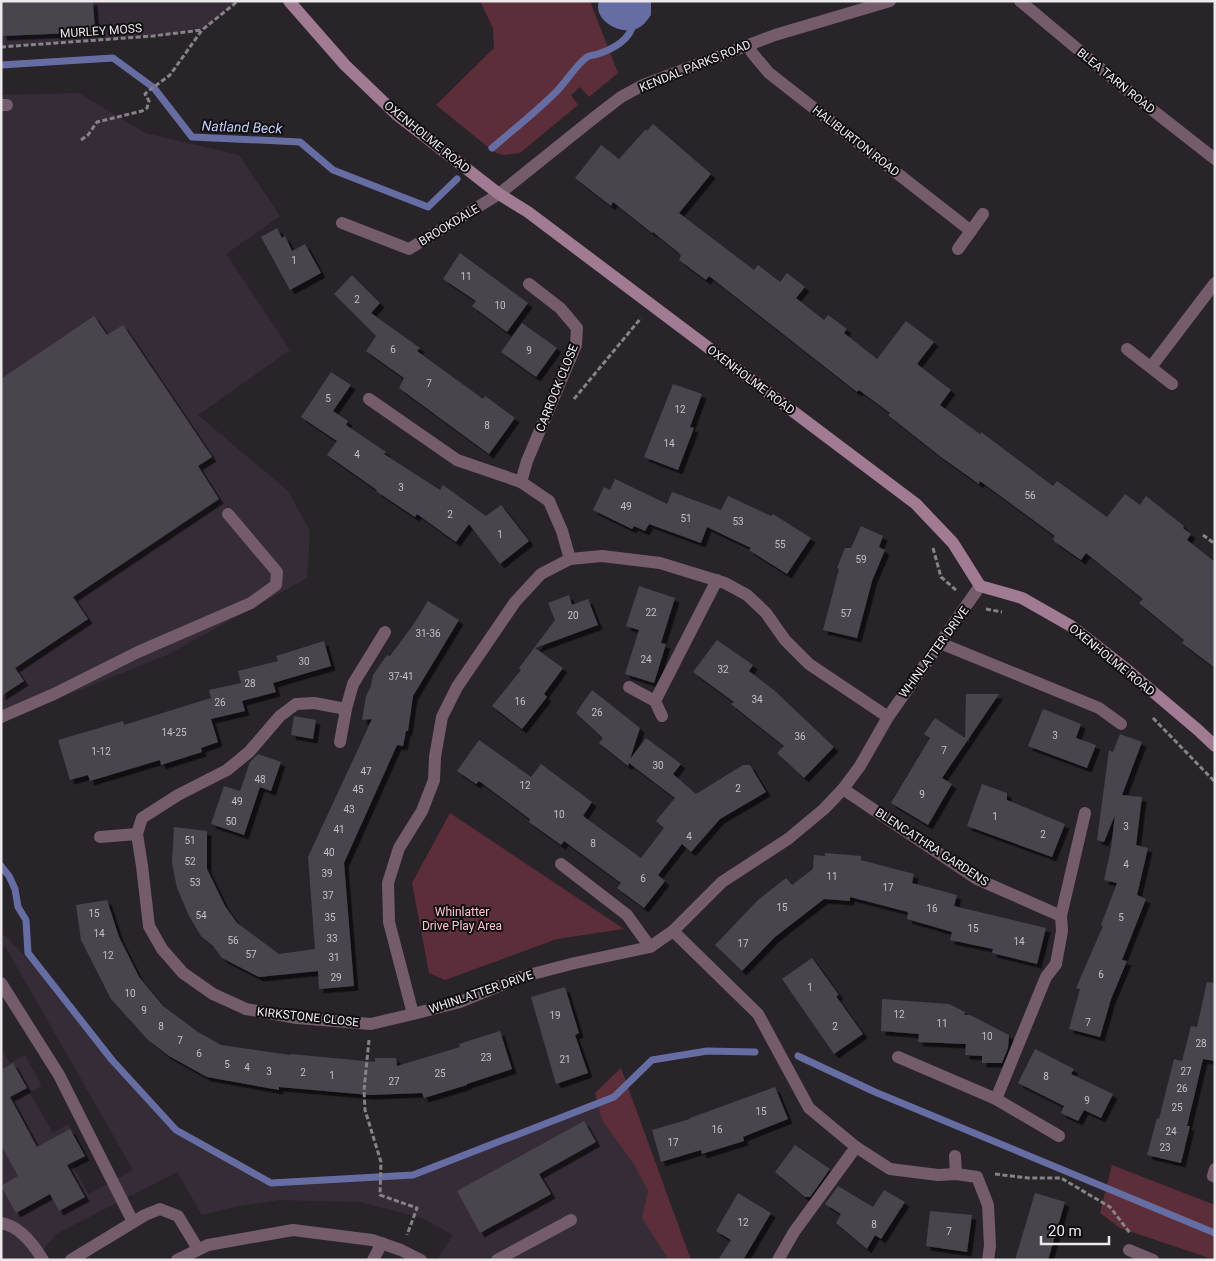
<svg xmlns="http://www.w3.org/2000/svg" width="1216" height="1261" font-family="Roboto,sans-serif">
<defs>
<filter id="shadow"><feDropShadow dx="4.5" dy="4.5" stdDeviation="0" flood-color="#0009"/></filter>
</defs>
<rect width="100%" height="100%" fill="#29242a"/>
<!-- built -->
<g fill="#352c37">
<polygon points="1,1 238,1 202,30 153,36 1,47"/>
<polygon points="79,93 145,133 239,155 280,216 226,254 290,350 198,415 288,491 310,531 307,578 169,654 1,722 1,95"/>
<polygon points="5,935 30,962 112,1060 176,1130 271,1183 413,1175 614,1097 689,1260 437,1260 453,1235 422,1218 360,1202 279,1200 234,1207 202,1215 177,1172 56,1234 40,1254 43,1260 1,1260 1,1048 10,1063 25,1055 42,1086 30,1093 53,1133 68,1124 87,1158 73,1166 89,1194 133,1170 5,946 1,948 1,936"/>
</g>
<!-- green -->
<g fill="#5b2e39">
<polygon points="480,1 590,1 618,73 589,97 580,87 571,95 578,105 520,153 503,155 494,152 436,105 494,48 493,28"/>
<polygon points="450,813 624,929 557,939 445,980 429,973 412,883"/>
<polygon points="621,1068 691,1260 669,1260 642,1218 648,1191 635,1166 602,1120 595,1093"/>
<polygon points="1112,1165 1215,1205 1215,1260 1120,1228 1100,1213"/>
</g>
<!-- water -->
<path fill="#666da2" d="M599,1H651V15C648,19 644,25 640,27C624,38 592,21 599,1Z"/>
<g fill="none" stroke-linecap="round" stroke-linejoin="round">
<!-- stream -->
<g stroke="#666da2" stroke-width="7">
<polyline points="1,65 113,58 154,88 192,137 300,142 333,170 428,207 457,179"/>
<path d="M492,148C513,130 536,112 556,92C567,81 575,66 587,57C591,55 595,55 598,54C613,49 632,39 633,22"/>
<polyline points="1,866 9,876 15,889 18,907 26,920 28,953 112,1060 176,1130 271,1183 413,1175 614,1097 652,1060 707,1051 755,1052"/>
<polyline points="798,1056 875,1092 1215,1233"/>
</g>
</g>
<!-- building -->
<g fill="#48454d" filter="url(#shadow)">
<polygon points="1,1 93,1 95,32 2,36"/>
<polygon points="653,124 711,174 679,213 754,270 758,265 780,282 787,273 805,287 796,298 824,320 828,315 847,329 844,333 877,359 906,321 934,342 917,364 951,390 940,405 980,434 981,432 1053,486 1057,481 1107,517 1125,494 1140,505 1146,496 1184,526 1183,528 1191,534 1187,540 1215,562 1215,668 1182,643 1184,640 1139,603 1143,599 1086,553 1081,560 1055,542 1053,539 1055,536 980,481 979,484 941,457 888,415 890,413 859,390 857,392 709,276 706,280 679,260 681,256 679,253 653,232 652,233 613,202 611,206 575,178 601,145 619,159 646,129 647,131"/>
<polygon points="277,228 282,238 285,236 292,251 305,244 321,273 290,290 261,237"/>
<polygon points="460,253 528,303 507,332 472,306 476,301 443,279"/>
<polygon points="352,275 380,303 371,313 420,348 417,351 483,399 485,396 515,418 489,454 399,388 404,378 366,351 376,336 334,294"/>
<polygon points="94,316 107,335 123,325 212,457 198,466 219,499 73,597 88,619 15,668 24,681 1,696 1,379"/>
<polygon points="522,323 557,348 536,377 501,352"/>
<polygon points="331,372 351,385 333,411 348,421 346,425 386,452 384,454 440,490 443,485 486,516 501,505 529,541 500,564 469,524 456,542 417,514 415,517 376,491 377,490 327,455 337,441 301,417"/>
<polygon points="673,384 702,394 690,427 694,428 678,470 644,457"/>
<polygon points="615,479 667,504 672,492 721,510 728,496 771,516 773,514 811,538 787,574 749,550 751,548 707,527 701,543 649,524 645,531 634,526 632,529 593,510 604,487 610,490"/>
<polygon points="861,526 883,536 879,547 885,550 872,581 857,638 823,630 839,569 837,568 845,548 851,548"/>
<polygon points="639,586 675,598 661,643 666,644 654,683 625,674 639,630 626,626"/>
<polygon points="569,595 572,605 588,599 598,625 535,648 563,668 544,694 547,697 522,729 492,706 521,670 519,668 555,620 548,603"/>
<polygon points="428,601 459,620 413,696 408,731 406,731 403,746 397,745 344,863 354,986 319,989 318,971 259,977 222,958 213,946 201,936 189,916 177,888 172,863 174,827 207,831 207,869 225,906 237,923 279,954 315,949 308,857 372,719 362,720 366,696 371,686 373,675 387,655 390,656 413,625"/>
<polygon points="717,640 753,665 749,671 775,691 834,747 804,778 777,753 784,746 731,704 734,702 693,672"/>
<polygon points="324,641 331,666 273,683 276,692 242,701 245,711 211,719 218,742 201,748 202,752 161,765 160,760 90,781 88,775 70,780 58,740 123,721 124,725 211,698 209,690 241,683 238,671 278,661 276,656"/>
<polygon points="592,690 640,728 630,759 646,738 681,764 673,774 696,794 743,765 750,765 766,792 720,819 691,852 682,844 658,875 665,881 644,908 617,888 621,883 564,841 561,845 529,822 530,819 479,781 476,784 457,771 479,740 531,777 541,764 592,802 583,816 641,858 664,828 656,821 675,798 629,763 628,766 599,743 603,738 576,713"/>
<polygon points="966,694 999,694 942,778 952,784 928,825 891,803 930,738 924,734 935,718 965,738"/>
<polygon points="1043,709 1081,724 1076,738 1096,745 1087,768 1028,746"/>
<polygon points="294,716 316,720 313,739 291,735"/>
<polygon points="1120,734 1142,742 1122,795 1142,797 1136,845 1148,848 1137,895 1146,899 1122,960 1127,961 1111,999 1100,1037 1069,1029 1080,989 1076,988 1103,926 1101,925 1117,883 1104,880 1111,848 1115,815 1104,842 1097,840 1109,750 1113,752"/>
<polygon points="258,754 281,762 271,791 260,787 244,835 211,824 224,786 240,791 250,762"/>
<polygon points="982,784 1007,793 1007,800 1065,824 1052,857 967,826"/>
<polygon points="825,853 861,856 861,860 914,874 912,883 957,895 954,906 1046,928 1037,964 992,953 993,949 950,940 952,932 907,919 908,912 850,897 850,901 824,899 775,937 742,971 715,945 758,900 786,878 792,885 813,869 814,855 825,856"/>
<polygon points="107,900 119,937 139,977 163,1006 198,1032 221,1045 290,1055 291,1054 375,1062 375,1058 396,1058 397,1066 460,1047 459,1044 500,1031 512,1069 467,1084 467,1085 424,1098 422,1093 370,1095 279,1087 279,1090 207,1077 169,1056 148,1040 111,999 81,940 76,905"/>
<polygon points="812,958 839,995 836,996 863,1034 834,1054 782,979"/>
<polygon points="1207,982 1215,983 1215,1061 1203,1059 1187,1126 1190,1126 1181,1163 1147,1155 1157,1118 1159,1119 1174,1059 1182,1061 1191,1026 1197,1027"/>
<polygon points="565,987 579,1033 575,1035 588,1073 556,1084 531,997"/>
<polygon points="882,999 949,1004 965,1012 964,1015 970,1015 1009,1035 1008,1048 1002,1063 982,1063 982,1056 965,1055 966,1044 918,1042 919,1034 881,1031"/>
<polygon points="1035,1049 1074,1069 1071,1074 1113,1094 1101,1118 1084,1110 1078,1121 1061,1113 1064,1106 1018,1083"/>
<polygon points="13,1063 27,1088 10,1097 37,1147 70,1129 85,1156 67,1165 85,1197 59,1211 50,1194 16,1213 1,1186 18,1176 1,1145 1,1070"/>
<polygon points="775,1087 788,1119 743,1137 744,1141 702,1154 701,1150 661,1162 652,1130 690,1119 690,1118"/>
<polygon points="584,1121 596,1142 539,1174 551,1194 480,1233 457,1191"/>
<polygon points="795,1145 830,1169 810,1197 805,1197 775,1172"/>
<polygon points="838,1186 873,1207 884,1190 905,1202 881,1239 875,1235 867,1249 836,1223 841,1214 825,1204"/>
<polygon points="738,1193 771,1213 743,1260 718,1260 731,1240 716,1231"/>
<polygon points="1035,1193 1065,1202 1048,1260 1015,1260"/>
<polygon points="930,1211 972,1215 967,1252 926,1246"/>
</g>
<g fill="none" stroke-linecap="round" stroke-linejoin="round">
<!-- path -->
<g stroke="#868287" stroke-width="3" stroke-dasharray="5 2.5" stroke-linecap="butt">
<polyline points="1,47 153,36 202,30"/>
<polyline points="81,140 88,135 97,122 142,111 147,108 149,101 145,94 147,92 170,75 202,30 238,1"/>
<polyline points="574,399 641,318"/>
<polyline points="1203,535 1215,544"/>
<polyline points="933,548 941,577 957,591"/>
<polyline points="986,609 1002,612"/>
<polyline points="1153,718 1215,782"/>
<polyline points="369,1040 364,1090 365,1110 381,1162 380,1195 417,1208 407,1235"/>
<polyline points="995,1174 1028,1178 1061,1178 1110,1207 1130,1233"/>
</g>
<!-- lane -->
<g stroke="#745c6a" stroke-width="12">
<polyline points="1,105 7,105"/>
<polyline points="940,643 1099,708 1121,724"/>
<polyline points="629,687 655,701 662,716"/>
<polyline points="655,701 717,580"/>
<polyline points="1,717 54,694 138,652 251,603 276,585 277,572 228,514"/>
<polyline points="561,864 627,915 650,947"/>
<polyline points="1061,916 1085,813"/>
<polyline points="1,983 59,1075 133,1222"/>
<polyline points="898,1057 996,1099 1059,1136"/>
<polyline points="996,1099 1046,977 1056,964"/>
<path d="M1,1223C20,1226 34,1245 43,1260"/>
<polyline points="71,1260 145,1215 160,1209 178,1216 198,1249"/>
<polyline points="177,1260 208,1245 293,1230 372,1240 401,1250 421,1260"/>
<polyline points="373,1260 382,1243"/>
<polyline points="497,1260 571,1220"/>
<polyline points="778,1260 794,1232 856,1147"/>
</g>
<!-- street -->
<g stroke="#745c6a" stroke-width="12">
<polyline points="1020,1 1123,87 1215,159"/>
<polyline points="747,45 753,54 769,73 971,231"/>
<polyline points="342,223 409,249 499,194 595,117 621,97 643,85 775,35 890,1"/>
<polyline points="958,249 983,214"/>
<polyline points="529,284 560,308 577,328 576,345 527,461 521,482 549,501 562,531 570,559"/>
<polyline points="1127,349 1172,384"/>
<polyline points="1151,367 1215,283"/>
<polyline points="369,399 457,460 521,482"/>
<polyline points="385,632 353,684 346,709 314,703 296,704 280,716 249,752 227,770 178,795 142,818 137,834 142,866 149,926 162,949 183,973 213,994 246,1009 297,1018 371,1024 413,1014"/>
<polyline points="888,717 809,664 785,640 766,613 747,595 725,583 660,563 602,556 570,559 541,574 515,602 457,687 442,717 435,757 434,780 422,811 399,848 388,883 389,922 413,1014 460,1002 521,977 575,963 650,947 673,931 722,882 788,839 824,809 843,789 860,766 888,717 980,586"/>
<polyline points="340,742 346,709"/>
<polyline points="843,789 977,879 1061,916 1062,931 1056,964"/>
<polyline points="100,837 137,834"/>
<polyline points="673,931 758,1014 809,1108 856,1147 890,1169 938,1175 956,1174 977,1177 988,1205 990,1246 988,1260"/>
<polyline points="955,1156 956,1174"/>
<polyline points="1215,1169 1213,1176 1215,1177"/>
<polyline points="1129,1250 1153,1260"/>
</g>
<!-- secondary -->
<polyline stroke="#a17b91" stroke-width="12" points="289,1 345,65 396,114 499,194 528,212 916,504 953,543 980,586 1022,598 1071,626 1126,669 1198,730 1215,746"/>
</g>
<g text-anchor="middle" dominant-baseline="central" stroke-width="4" stroke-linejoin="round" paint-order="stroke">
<!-- number labels -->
<g font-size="10" fill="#c3bfc4">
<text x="294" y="260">1</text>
<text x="466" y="276">11</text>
<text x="357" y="299">2</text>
<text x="500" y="305">10</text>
<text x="393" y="349">6</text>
<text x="529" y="350">9</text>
<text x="429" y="383">7</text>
<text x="328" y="398">5</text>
<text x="680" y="409">12</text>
<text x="487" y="425">8</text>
<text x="669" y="443">14</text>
<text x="357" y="454">4</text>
<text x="401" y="487">3</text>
<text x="1030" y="495">56</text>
<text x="626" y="506">49</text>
<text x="450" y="514">2</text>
<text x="686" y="518">51</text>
<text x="738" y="521">53</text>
<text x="500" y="534">1</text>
<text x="780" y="544">55</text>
<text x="861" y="559">59</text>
<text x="651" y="612">22</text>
<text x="846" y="613">57</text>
<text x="573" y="615">20</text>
<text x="428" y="633">31-36</text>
<text x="646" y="659">24</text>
<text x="304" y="661">30</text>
<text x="723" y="669">32</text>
<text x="401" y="676">37-41</text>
<text x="250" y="683">28</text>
<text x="757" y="699">34</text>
<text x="520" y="701">16</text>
<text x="220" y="702">26</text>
<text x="597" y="712">26</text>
<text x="174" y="732">14-25</text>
<text x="1055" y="735">3</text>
<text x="800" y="736">36</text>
<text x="944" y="750">7</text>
<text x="101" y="751">1-12</text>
<text x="658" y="765">30</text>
<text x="366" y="771">47</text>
<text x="260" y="779">48</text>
<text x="525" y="785">12</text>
<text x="738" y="788">2</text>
<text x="358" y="789">45</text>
<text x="922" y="794">9</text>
<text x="237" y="801">49</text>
<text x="349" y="809">43</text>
<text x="559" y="814">10</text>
<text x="995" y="816">1</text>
<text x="231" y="821">50</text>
<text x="1126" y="826">3</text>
<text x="339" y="829">41</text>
<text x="1043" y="834">2</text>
<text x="689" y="836">4</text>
<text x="190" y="840">51</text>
<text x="593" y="843">8</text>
<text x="329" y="852">40</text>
<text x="190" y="861">52</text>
<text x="1126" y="864">4</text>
<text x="327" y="873">39</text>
<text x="832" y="876">11</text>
<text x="643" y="878">6</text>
<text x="195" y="882">53</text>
<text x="888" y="887">17</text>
<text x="328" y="895">37</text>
<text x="782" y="907">15</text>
<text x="932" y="908">16</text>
<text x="94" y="913">15</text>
<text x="201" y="915">54</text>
<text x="330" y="917">35</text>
<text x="1121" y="917">5</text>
<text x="973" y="928">15</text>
<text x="99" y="933">14</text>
<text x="332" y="938">33</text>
<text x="233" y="940">56</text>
<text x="1019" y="941">14</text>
<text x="743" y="943">17</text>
<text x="251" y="954">57</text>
<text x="108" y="955">12</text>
<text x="334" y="957">31</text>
<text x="1101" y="974">6</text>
<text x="336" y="977">29</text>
<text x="810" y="987">1</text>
<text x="130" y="993">10</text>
<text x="144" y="1010">9</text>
<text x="899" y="1014">12</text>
<text x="555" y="1015">19</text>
<text x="1088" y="1022">7</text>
<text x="942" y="1023">11</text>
<text x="161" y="1026">8</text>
<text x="835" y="1026">2</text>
<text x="987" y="1036">10</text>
<text x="180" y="1040">7</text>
<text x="1201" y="1043">28</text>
<text x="199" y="1053">6</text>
<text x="486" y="1057">23</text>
<text x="565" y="1059">21</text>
<text x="227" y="1064">5</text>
<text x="247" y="1067">4</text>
<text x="269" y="1071">3</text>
<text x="1186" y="1071">27</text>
<text x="303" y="1072">2</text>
<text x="440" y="1073">25</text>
<text x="332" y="1075">1</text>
<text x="1046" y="1076">8</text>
<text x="394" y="1081">27</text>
<text x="1182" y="1088">26</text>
<text x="1087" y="1100">9</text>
<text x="1177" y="1107">25</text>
<text x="761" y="1111">15</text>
<text x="717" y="1129">16</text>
<text x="1171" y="1131">24</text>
<text x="673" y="1142">17</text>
<text x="1165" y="1147">23</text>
<text x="743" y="1222">12</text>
<text x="874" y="1224">8</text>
<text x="949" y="1231">7</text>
</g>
<!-- street labels -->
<g font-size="12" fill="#ece8ec" stroke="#100e10">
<text transform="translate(101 31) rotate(-4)">MURLEY MOSS</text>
<text transform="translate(695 66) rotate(-22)">KENDAL PARKS ROAD</text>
<text transform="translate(1116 81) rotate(39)">BLEA TARN ROAD</text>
<text transform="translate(427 137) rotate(39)">OXENHOLME ROAD</text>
<text transform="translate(856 141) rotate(38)">HALIBURTON ROAD</text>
<text transform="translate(449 225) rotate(-31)">BROOKDALE</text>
<text transform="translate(751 380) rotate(37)">OXENHOLME ROAD</text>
<text transform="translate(557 388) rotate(-68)">CARROCK CLOSE</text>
<text transform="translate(934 652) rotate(-54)">WHINLATTER DRIVE</text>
<text transform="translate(1112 660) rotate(39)">OXENHOLME ROAD</text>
<text transform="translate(932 847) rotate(33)">BLENCATHRA GARDENS</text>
<text transform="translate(481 992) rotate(-19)">WHINLATTER DRIVE</text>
<text transform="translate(308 1017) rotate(6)">KIRKSTONE CLOSE</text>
</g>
<!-- park labels -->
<g font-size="12" fill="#fcc2ce" stroke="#100e10">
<text x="462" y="912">Whinlatter<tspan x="462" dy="14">Drive Play Area</tspan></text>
</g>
<!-- water labels -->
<g font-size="14" font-style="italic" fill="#c5cdfd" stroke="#100e10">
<text transform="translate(242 127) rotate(2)">Natland Beck</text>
</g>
</g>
<!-- border -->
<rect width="1216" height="1261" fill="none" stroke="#ece8ec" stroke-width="5"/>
<!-- scale -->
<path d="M1041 1236v8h68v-8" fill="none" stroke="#ece8ec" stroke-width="2.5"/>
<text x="1048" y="1236" font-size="15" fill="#ece8ec" stroke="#100e10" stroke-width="4" paint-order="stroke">20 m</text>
</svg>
